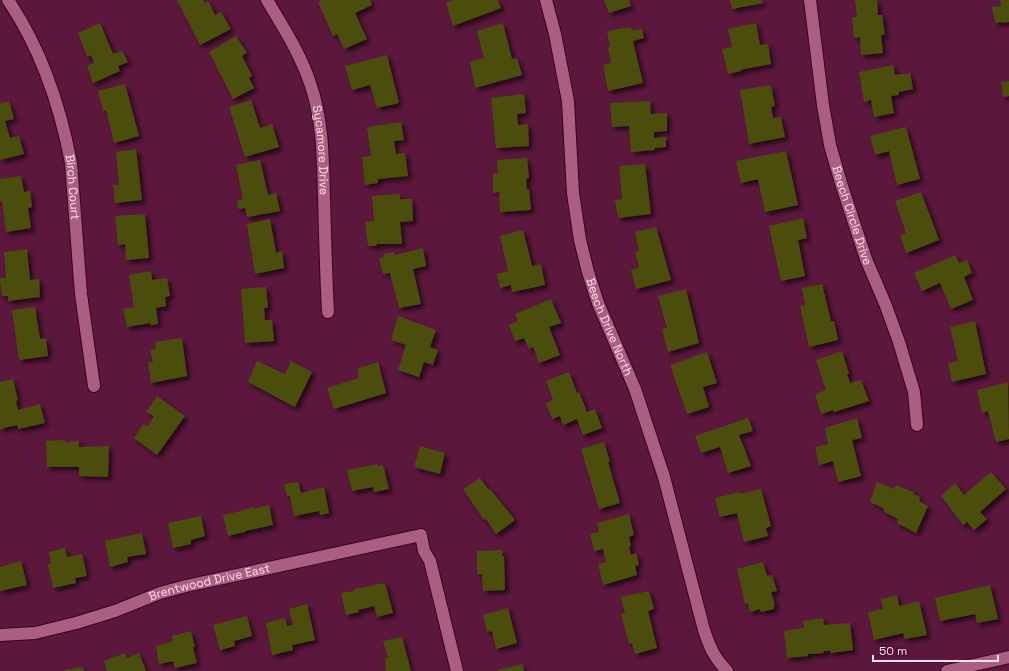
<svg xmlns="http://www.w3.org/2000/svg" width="1009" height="671" font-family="'Space Grotesk',sans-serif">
<defs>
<filter id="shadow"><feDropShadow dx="3.5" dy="3.5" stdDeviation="2" flood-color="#0009"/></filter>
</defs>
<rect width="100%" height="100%" fill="#5b173c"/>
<!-- building -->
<g fill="#4b4d0d" filter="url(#shadow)">
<polygon points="177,0 203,0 205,3 208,1 215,15 221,12 231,29 200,45"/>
<polygon points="322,0 370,0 372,5 355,13 367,39 344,49 337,34 333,36 318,2"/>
<polygon points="453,0 498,0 501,8 453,26 446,3"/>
<polygon points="604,0 629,0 631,6 609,13"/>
<polygon points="730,0 762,0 763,3 732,9"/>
<polygon points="855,0 877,0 878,15 882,15 885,35 881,35 883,53 861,55 860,37 854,38 852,17 857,17"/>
<polygon points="1000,0 1009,0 1009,22 1003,23 1003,22 995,23 992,7 1001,6"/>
<polygon points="100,23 113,54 122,51 128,62 118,66 120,71 93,83 87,66 94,63 91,55 87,57 78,33"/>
<polygon points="503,23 512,59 517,58 522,75 475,88 470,62 484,58 477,31"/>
<polygon points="756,23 760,45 768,44 771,64 740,70 741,71 728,74 722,49 732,47 728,29"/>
<polygon points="631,27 632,30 642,29 644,38 633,41 643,83 608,91 603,65 611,63 608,47 610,47 607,31"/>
<polygon points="236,36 247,53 242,56 252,76 249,78 254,88 233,99 209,52"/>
<polygon points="387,55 399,103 377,108 370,85 352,90 345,66"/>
<polygon points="893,65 895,75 910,73 913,89 899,92 899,95 891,96 894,113 874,117 871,100 864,102 859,72"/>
<polygon points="1009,81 1009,96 1003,97 1001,82"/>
<polygon points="125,84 139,136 114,143 106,110 103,111 98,91"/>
<polygon points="771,85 775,106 771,107 773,118 781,117 785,137 749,144 740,90"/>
<polygon points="524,94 526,113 517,114 518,125 528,124 529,146 496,148 491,98"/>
<polygon points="251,100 260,128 272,124 279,147 245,157 229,107"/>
<polygon points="9,101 14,119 5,121 10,138 19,136 24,154 0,160 0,104"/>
<polygon points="650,101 651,114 667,113 667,131 654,132 654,138 666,137 666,147 655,148 655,150 631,152 629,126 612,127 610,103"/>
<polygon points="401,122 404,140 394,141 396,154 405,153 408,176 378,179 378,183 365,185 362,157 371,156 367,127"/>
<polygon points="906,127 920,179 897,185 889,151 875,155 870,136"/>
<polygon points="136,149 142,200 115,203 113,185 119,185 116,152"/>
<polygon points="786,151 798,205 765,212 758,179 741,183 736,161"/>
<polygon points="527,158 529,178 526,179 527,189 529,189 531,210 500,212 499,192 493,193 493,174 498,173 497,160"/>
<polygon points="260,160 268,195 276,193 280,211 247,217 245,208 238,209 237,201 243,199 236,165"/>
<polygon points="645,164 651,214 618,218 615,200 622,199 619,166"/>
<polygon points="21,176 24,192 30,191 32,207 28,208 31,228 6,232 2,201 0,202 0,179"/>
<polygon points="921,192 939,240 906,253 900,235 906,233 895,201"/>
<polygon points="400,194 400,199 412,199 413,221 400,222 402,244 376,244 377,246 368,246 365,222 374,221 372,196"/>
<polygon points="145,214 149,258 126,260 125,244 118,245 115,216"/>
<polygon points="803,218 807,238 798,240 805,276 781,281 769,226"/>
<polygon points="270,219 276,253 282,251 284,268 255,274 247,224"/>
<polygon points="656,227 671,280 636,289 631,270 639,267 635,252 639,251 635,232"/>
<polygon points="523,230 532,266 541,264 545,285 512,292 511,285 500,288 497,274 508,271 500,236"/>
<polygon points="423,248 426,266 413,269 421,304 399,308 390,273 383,274 379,258 384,257 383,254 394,252 395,255"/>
<polygon points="27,249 30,280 39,279 40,297 8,301 8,296 2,296 0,280 0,278 6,278 4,252"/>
<polygon points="955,255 959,263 967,260 972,273 964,277 973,300 951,309 940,283 922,291 914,273"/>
<polygon points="151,271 152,280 167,278 170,296 165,297 166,306 156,308 158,324 150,325 150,323 127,327 123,309 134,307 129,275"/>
<polygon points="822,284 831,321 834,321 838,340 809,347 800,306 805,305 802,288"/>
<polygon points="266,287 268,308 264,308 265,320 272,320 274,341 245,343 241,289"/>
<polygon points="686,289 699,343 668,352 662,329 667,328 658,296"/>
<polygon points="551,299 561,323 549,327 560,355 539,363 533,347 529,349 524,338 515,341 509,325 518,321 515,314"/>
<polygon points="35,307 40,339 46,338 48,356 19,360 12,310"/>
<polygon points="398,316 436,330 430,347 438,350 433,365 424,362 419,377 398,370 406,345 391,340"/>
<polygon points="975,321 986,374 952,382 948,363 958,361 950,327"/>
<polygon points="182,338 187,376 151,383 148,362 153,362 150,350 156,349 155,342"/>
<polygon points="842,351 849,374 847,374 850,383 861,380 869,401 834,412 833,410 821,414 815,394 826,390 816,360"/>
<polygon points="707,352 717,383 703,387 709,407 687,414 670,365"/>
<polygon points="257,361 285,374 291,361 312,372 295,407 248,382"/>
<polygon points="378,362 386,393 334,409 327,388 359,378 357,369"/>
<polygon points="569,372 577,393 579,392 587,412 595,409 602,428 583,435 577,419 563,425 560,416 552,419 546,403 553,400 546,381"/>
<polygon points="13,379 18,400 16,401 18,410 40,404 45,423 18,429 17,425 0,429 0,382"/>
<polygon points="1008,382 1009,439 996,442 988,411 982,413 977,390"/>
<polygon points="157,396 185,416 157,455 134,438 143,424 148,426 154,416 146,412"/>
<polygon points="748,418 753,431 739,435 751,466 728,473 720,447 701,453 695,436"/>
<polygon points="857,418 862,438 852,440 861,476 838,482 833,461 819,465 815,447 828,444 825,428"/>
<polygon points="65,440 65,442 79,441 79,447 109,446 108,477 79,476 79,467 47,467 46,441"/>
<polygon points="604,442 610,462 608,462 620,503 599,509 581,449"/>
<polygon points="420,446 445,453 440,474 414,467"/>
<polygon points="378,464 378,466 383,465 389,489 374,492 373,487 352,491 347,470"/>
<polygon points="991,472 1006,489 980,512 987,519 974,530 967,522 963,525 941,496 955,483 964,495"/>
<polygon points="480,478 489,490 490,489 515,520 496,534 486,519 484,520 463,489"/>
<polygon points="298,482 301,493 324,487 329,513 320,515 319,511 294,516 290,496 287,496 284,484"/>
<polygon points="877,482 894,489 896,485 914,492 913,494 920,497 919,501 928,506 916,533 897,523 898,519 883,511 885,509 870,502"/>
<polygon points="761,489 771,526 766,528 768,536 744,542 737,513 720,517 715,498 740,492 740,494"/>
<polygon points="269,505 273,525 245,531 245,532 228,536 223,515 241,511 241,510 254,507 254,509"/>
<polygon points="629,514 634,535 629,537 631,546 629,547 631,555 636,553 639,565 635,566 637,575 603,585 598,564 606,562 603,549 594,551 590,534 599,532 597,523"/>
<polygon points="201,516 205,536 191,540 191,544 173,548 168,523"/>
<polygon points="142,533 146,554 127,557 128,562 110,567 105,541"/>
<polygon points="65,548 67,557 82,554 87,576 75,578 76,583 53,588 48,564 51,564 49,552"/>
<polygon points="503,550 502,556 504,556 505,590 483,591 482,574 477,574 477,551"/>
<polygon points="21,561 27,585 0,591 0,567"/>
<polygon points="763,562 767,576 772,575 777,591 771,592 775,605 774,605 774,609 761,612 760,609 750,612 748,603 745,604 737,569"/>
<polygon points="385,583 393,613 377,617 374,606 358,610 359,612 346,615 341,593 354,591 354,589"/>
<polygon points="990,585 998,619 977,623 975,614 940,621 935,598"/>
<polygon points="649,591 654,609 648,611 657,648 635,654 632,643 629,644 621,614 625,613 621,597"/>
<polygon points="897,595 899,606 919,601 927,635 905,639 903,633 874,640 868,612 883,609 881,599"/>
<polygon points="307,604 315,640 292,645 293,650 272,655 266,623 285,618 287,626 293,625 289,609"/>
<polygon points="508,608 517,643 496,649 492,631 487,632 483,615"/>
<polygon points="247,616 252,636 234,641 235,646 220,650 213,625"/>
<polygon points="823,618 824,625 850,623 853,650 831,653 830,651 823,651 824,653 808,654 808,656 787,658 784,631 804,628 803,621"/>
<polygon points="191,631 195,647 193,647 197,663 175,668 173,661 159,664 156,646 173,641 172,636"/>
<polygon points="402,637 411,671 386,671 385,662 386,662 385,658 388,658 383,641"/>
<polygon points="125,653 127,658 139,653 146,671 107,671 104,661"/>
<polygon points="523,664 524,671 498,671 498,670"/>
<polygon points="83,667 84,671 65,671 65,670"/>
</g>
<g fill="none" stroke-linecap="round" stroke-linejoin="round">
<!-- street casing -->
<g stroke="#380522" stroke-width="14">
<g id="street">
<path id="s1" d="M8,0C41,49 60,105 71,163L81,294L94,386"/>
<path id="s2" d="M267,0C283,27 300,53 310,83C323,119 323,159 324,197C325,235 326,274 328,312"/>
<path id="s3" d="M546,0L555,34L568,101L573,193L580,240L588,272L598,303L635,389L664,477L704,630C710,648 714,657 727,671"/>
<path id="s4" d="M810,0L823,105L830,145L841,183L866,259L886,306L899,342L914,392L917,425"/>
<path id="s5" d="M0,635L35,633L76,623L115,611L160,593L186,586L421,535L424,551L430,561L457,671"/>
<polyline points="947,671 1009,657"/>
</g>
</g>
<!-- street -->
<use href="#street" stroke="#a95e82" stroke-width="12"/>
</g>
<g text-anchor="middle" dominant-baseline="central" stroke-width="4" stroke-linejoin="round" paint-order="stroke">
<!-- street labels -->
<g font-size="12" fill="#fde2ed" stroke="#4f0a32">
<text stroke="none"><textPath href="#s2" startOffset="162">Sycamore Drive</textPath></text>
<text stroke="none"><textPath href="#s1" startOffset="200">Birch Court</textPath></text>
<text stroke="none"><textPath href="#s4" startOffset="220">Beech Circle Drive</textPath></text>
<text stroke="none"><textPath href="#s3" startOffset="335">Beech Drive North</textPath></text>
<text stroke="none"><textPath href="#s5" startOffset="217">Brentwood Drive East</textPath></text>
</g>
</g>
<!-- scale -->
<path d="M873 655v6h125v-6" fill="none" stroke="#fde2ed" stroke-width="2"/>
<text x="879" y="655" font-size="12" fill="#fde2ed" stroke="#4f0a32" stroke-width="3" paint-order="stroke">50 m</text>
</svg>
